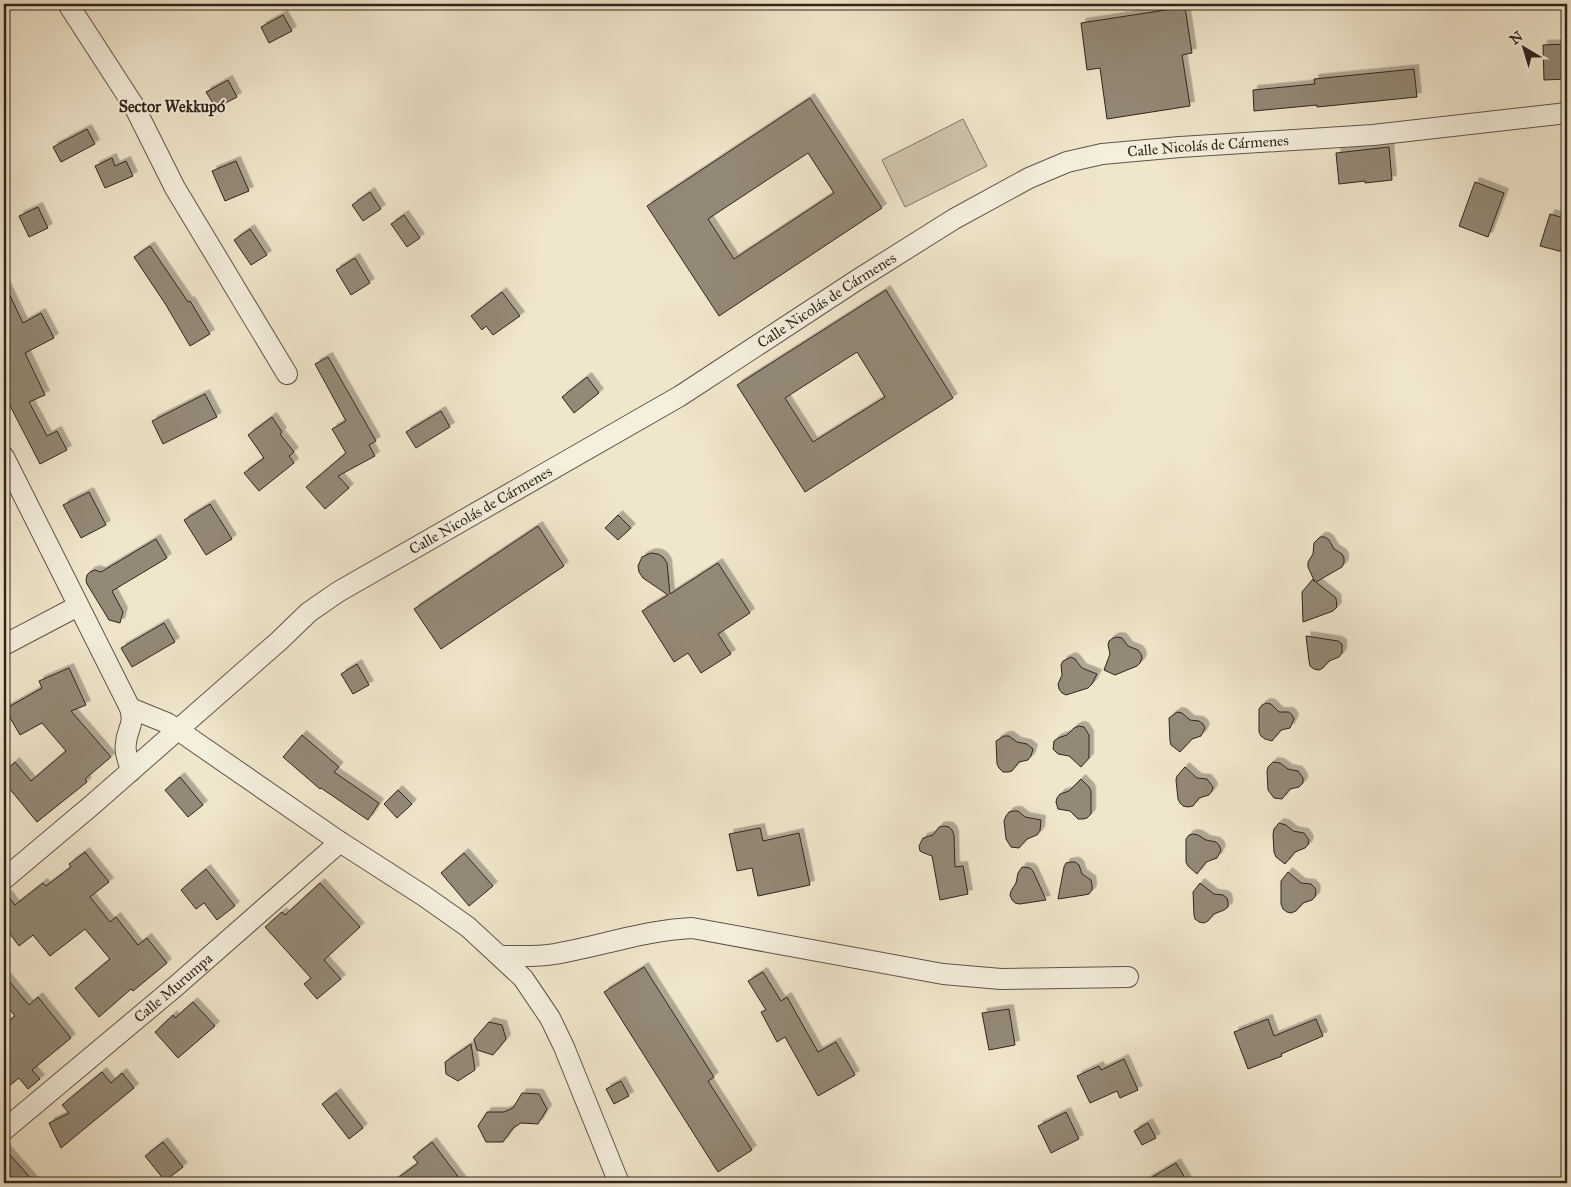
<svg xmlns="http://www.w3.org/2000/svg" width="1571" height="1187" font-family="'IM FELL Great Primer',serif">
<defs>
<filter id="shadow"><feDropShadow dx="4.5" dy="-4.5" stdDeviation="0" flood-color="#0004"/></filter>
</defs>
<rect width="100%" height="100%" fill="#f0e6cc"/>
<filter id="stains"><feTurbulence type="fractalNoise" baseFrequency=".004" numOctaves="4"/><feColorMatrix values="0 0 0 0 .2 0 0 0 0 .09 0 0 0 0 .02 0 0 0 .5 -.17"/></filter>
<radialGradient id="worn" r=".72"><stop offset=".6" stop-color="#630" stop-opacity="0"/><stop offset="1" stop-color="#630" stop-opacity=".3"/></radialGradient>
<!-- pitch -->
<polygon fill="#cfc5ae" stroke="#7f7564" points="963,119 987,166 905,207 882,160"/>
<!-- building -->
<g fill="#938977" stroke="#2f251b" fill-rule="evenodd" filter="url(#shadow)">
<polygon points="1185,7 1192,53 1182,55 1190,106 1107,119 1100,68 1087,70 1081,23"/>
<polygon points="283,15 292,31 269,43 261,27"/>
<polygon points="1567,44 1567,79 1544,80 1543,45"/>
<polygon points="1414,69 1417,97 1317,107 1317,105 1254,111 1253,90 1315,84 1314,79"/>
<polygon points="228,80 237,97 216,108 206,92"/>
<path d="M810,98L882,208L719,316L647,206ZM808,153L834,193L734,259L708,219Z"/>
<polygon points="87,129 95,144 61,162 53,147"/>
<polygon points="1389,147 1392,180 1365,183 1365,181 1339,184 1336,153"/>
<polygon points="112,158 115,166 126,161 133,176 105,188 95,166"/>
<polygon points="236,161 249,191 225,201 212,171"/>
<polygon points="1475,182 1504,193 1488,237 1459,226"/>
<polygon points="370,192 381,209 363,221 352,205"/>
<polygon points="38,207 48,228 29,237 19,216"/>
<polygon points="1550,214 1567,219 1567,237 1563,252 1540,246"/>
<polygon points="404,215 420,238 407,247 391,224"/>
<polygon points="250,229 267,255 251,265 234,240"/>
<polygon points="150,246 188,302 190,301 210,334 190,346 166,305 134,257"/>
<polygon points="355,258 370,283 351,295 336,270"/>
<polygon points="4,283 23,323 41,313 54,338 25,353 45,395 29,402 47,436 57,431 67,450 40,464 4,394"/>
<path d="M886,290L953,398L805,492L737,385ZM857,352L885,397L813,442L785,398Z"/>
<polygon points="502,292 520,316 493,335 486,326 482,330 471,316"/>
<polygon points="328,357 376,441 369,445 375,456 338,476 349,488 325,509 306,487 346,453 332,429 346,421 315,364"/>
<polygon points="587,377 599,393 574,413 562,397"/>
<polygon points="205,394 217,417 163,444 152,421"/>
<polygon points="441,411 450,427 416,448 406,432"/>
<polygon points="272,417 282,432 280,434 294,452 289,456 294,463 259,491 244,473 264,458 248,435"/>
<polygon points="89,492 106,525 81,538 63,505"/>
<polygon points="210,504 232,539 206,555 184,520"/>
<polygon points="618,515 631,528 618,540 605,528"/>
<polygon points="538,526 564,566 441,649 414,609"/>
<polygon points="1320,537 1325,537 1329,540 1334,549 1342,554 1344,558 1344,563 1342,567 1316,582 1336,598 1337,607 1333,611 1303,622 1302,592 1313,579 1315,582 1308,567 1308,562 1313,554 1314,543"/>
<polygon points="156,539 167,558 112,591 123,612 120,623 109,620 87,584 86,580 87,575 90,572 95,570 101,572"/>
<polygon points="651,553 658,554 663,557 667,563 670,594 718,563 750,613 718,634 731,654 701,673 688,653 674,662 642,611 668,595 643,578 639,572 638,566 642,557"/>
<polygon points="164,623 175,642 132,667 121,648"/>
<polygon points="1306,636 1338,641 1342,644 1342,653 1339,657 1329,661 1323,668 1319,670 1314,669 1310,666 1309,661"/>
<polygon points="1117,637 1122,638 1128,646 1138,650 1141,654 1142,658 1140,663 1137,666 1115,675 1104,670 1110,654 1108,645 1109,641 1113,638"/>
<polygon points="1071,657 1075,659 1082,668 1097,674 1092,684 1088,688 1066,695 1062,693 1059,689 1058,684 1062,675 1061,665 1063,661"/>
<polygon points="357,664 369,685 353,694 341,674"/>
<polygon points="69,668 86,705 71,711 111,757 85,779 87,782 37,822 4,782 4,772 15,762 31,781 66,751 42,723 20,735 5,709 42,688 39,681"/>
<polygon points="1266,703 1271,704 1279,712 1289,712 1292,715 1294,719 1290,728 1281,730 1272,741 1265,739 1261,736 1259,732 1259,709 1262,705"/>
<polygon points="1177,712 1182,713 1190,720 1199,721 1203,724 1205,728 1201,736 1192,739 1180,752 1171,745 1170,741 1169,718"/>
<polygon points="1079,726 1084,727 1089,735 1089,758 1081,767 1069,756 1058,754 1053,749 1054,741 1058,738 1067,735 1074,728"/>
<polygon points="302,735 339,767 334,772 379,803 368,820 321,788 320,789 283,757"/>
<polygon points="1004,736 1009,736 1017,742 1027,744 1033,749 1031,756 1028,760 1019,762 1012,771 1008,772 1003,772 999,768 997,764 996,741"/>
<polygon points="1273,762 1280,763 1288,769 1298,771 1303,778 1303,783 1299,787 1290,789 1282,799 1274,798 1268,790 1267,772 1268,767"/>
<polygon points="1185,767 1197,778 1207,779 1213,787 1212,791 1209,795 1199,798 1193,806 1188,807 1183,806 1180,803 1178,799 1176,780 1177,776"/>
<polygon points="180,777 203,805 188,817 165,790"/>
<polygon points="1081,779 1089,787 1091,791 1091,814 1087,818 1083,819 1078,819 1070,811 1058,809 1056,802 1057,798 1060,794 1069,791"/>
<polygon points="398,790 412,804 397,818 384,804"/>
<polygon points="1013,811 1018,811 1025,817 1041,820 1040,831 1037,835 1027,839 1019,848 1011,847 1006,839 1004,821 1006,816 1009,812"/>
<polygon points="1279,823 1286,825 1293,831 1304,833 1309,840 1308,845 1305,848 1295,852 1285,864 1276,857 1274,852 1273,834 1274,829"/>
<polygon points="944,826 949,827 952,830 954,835 955,867 963,866 968,894 940,900 932,856 924,853 920,851 919,846 923,838 933,835 939,827"/>
<polygon points="760,828 763,841 799,833 810,885 758,896 752,868 737,871 729,834"/>
<polygon points="1193,834 1198,835 1206,840 1216,842 1219,845 1221,850 1217,858 1206,862 1197,874 1188,866 1186,862 1186,839 1189,835"/>
<polygon points="85,852 109,882 90,897 110,922 116,917 138,945 147,938 167,963 133,991 131,989 99,1017 75,988 110,959 85,929 50,956 33,935 19,946 4,926 4,891 15,905 43,883 46,886 71,867 69,864"/>
<polygon points="464,853 493,886 469,906 441,873"/>
<polygon points="1071,862 1075,862 1079,865 1082,874 1091,880 1092,885 1092,890 1089,894 1084,895 1058,899 1064,867 1066,863"/>
<polygon points="1022,867 1030,868 1033,871 1046,900 1020,904 1015,903 1012,900 1010,895 1011,891 1016,883 1018,873"/>
<polygon points="206,869 235,906 217,920 204,903 196,909 181,890"/>
<polygon points="1288,872 1301,883 1311,884 1315,888 1316,892 1315,897 1312,900 1303,903 1296,911 1291,913 1287,912 1283,909 1281,904 1281,881"/>
<polygon points="320,883 360,927 324,960 341,979 317,999 304,984 311,978 265,927 282,912 285,915"/>
<polygon points="1200,883 1214,894 1223,895 1227,898 1228,902 1228,907 1224,910 1214,914 1208,921 1204,923 1199,922 1195,919 1194,915 1193,892"/>
<polygon points="644,967 714,1077 708,1081 752,1150 718,1172 604,992"/>
<polygon points="763,972 781,1001 787,997 818,1052 836,1042 855,1075 818,1096 785,1037 777,1042 761,1012 766,1010 748,981"/>
<polygon points="4,975 29,1005 38,997 71,1038 32,1070 40,1079 28,1089 19,1078 4,1090 4,1025 15,1016 4,1003"/>
<polygon points="193,1002 215,1026 178,1058 155,1032 173,1015 175,1018"/>
<polygon points="1009,1009 1015,1045 989,1050 982,1013"/>
<polygon points="1268,1019 1274,1036 1316,1019 1323,1036 1281,1054 1282,1056 1248,1069 1234,1032"/>
<polygon points="489,1022 502,1025 506,1039 493,1055 477,1050 474,1039"/>
<polygon points="471,1044 475,1070 458,1081 446,1074 445,1062"/>
<polygon points="1124,1059 1138,1090 1120,1098 1117,1091 1090,1103 1077,1076 1099,1066 1101,1070"/>
<polygon points="102,1072 111,1083 122,1073 134,1088 61,1148 49,1123 69,1113 62,1105"/>
<polygon points="621,1081 629,1096 614,1104 606,1089"/>
<polygon points="336,1093 363,1128 349,1139 322,1104"/>
<polygon points="522,1093 539,1094 547,1109 538,1124 521,1123 513,1128 503,1142 486,1142 478,1126 487,1112 504,1112 513,1108"/>
<polygon points="1066,1112 1079,1139 1051,1153 1038,1126"/>
<polygon points="1148,1123 1156,1138 1142,1145 1134,1131"/>
<polygon points="163,1142 183,1167 165,1181 145,1156"/>
<polygon points="432,1142 463,1183 391,1183 418,1163 413,1157"/>
<polygon points="4,1148 35,1183 4,1183"/>
<polygon points="1176,1163 1188,1183 1142,1183"/>
</g>
<g fill="none" stroke-linecap="round" stroke-linejoin="round">
<!-- street casing -->
<g stroke="#5f5547" stroke-width="22">
<g id="street">
<polyline points="68,4 134,106 175,188 287,374"/>
<path d="M4,457L130,708C135,726 127,728 126,743C124,752 129,762 131,771"/>
<polyline points="4,645 78,606"/>
<polyline points="130,708 167,723 178,730 340,842 424,896 468,927 523,978 550,1018 564,1047 619,1183"/>
<path id="s1" d="M4,879L92,805L279,641L309,612L338,592L680,396L857,280L954,219L1029,178L1067,162L1102,154L1180,147L1373,135L1567,113"/>
<path d="M501,956C519,956 538,957 555,954C601,946 646,930 692,928L943,974L1001,979L1128,977"/>
<path id="s2" d="M4,1130L176,986L340,842"/>
</g>
</g>
<!-- street -->
<use href="#street" stroke="#f5efde" stroke-width="20"/>
</g>
<g text-anchor="middle" dominant-baseline="central" stroke-width="4" stroke-linejoin="round" paint-order="stroke">
<!-- street labels -->
<g font-size="15" fill="#2f251b" stroke="#f5efde">
<text stroke="none"><textPath href="#s1" startOffset="1430">Calle Nicolás de Cármenes</textPath></text>
<text stroke="none"><textPath href="#s1" startOffset="1010">Calle Nicolás de Cármenes</textPath></text>
<text stroke="none"><textPath href="#s1" startOffset="605">Calle Nicolás de Cármenes</textPath></text>
<text stroke="none"><textPath href="#s2" startOffset="221">Calle Murumpa</textPath></text>
</g>
<!-- neighbourhood labels -->
<g font-size="16" font-weight="bold" fill="#2f251b" stroke="#f5efde">
<text x="172" y="106">Sector Wekkupó</text>
</g>
</g>
<!-- margin -->
<rect width="1571" height="1187" fill="none" stroke="#f0e6cc" stroke-width="20"/>
<rect x="5" y="5" width="1561" height="1177" fill="none" stroke="#2f251b" stroke-width="2.5"/>
<rect x="10" y="10" width="1551" height="1167" fill="none" stroke="#2f251b"/>
<!-- north arrow -->
<g transform="translate(1524 48) rotate(322)" stroke="#f5efde" stroke-width="4" paint-order="stroke">
<path d="M0-4L9 19L0 12L-9 19Z" fill="#2f251b"/>
<text y="-8" font-size="14" font-weight="bold" text-anchor="middle" fill="#2f251b">N</text>
</g>
<rect width="100%" height="100%" filter="url(#stains)"/>
<rect width="100%" height="100%" fill="url(#worn)"/>
</svg>
